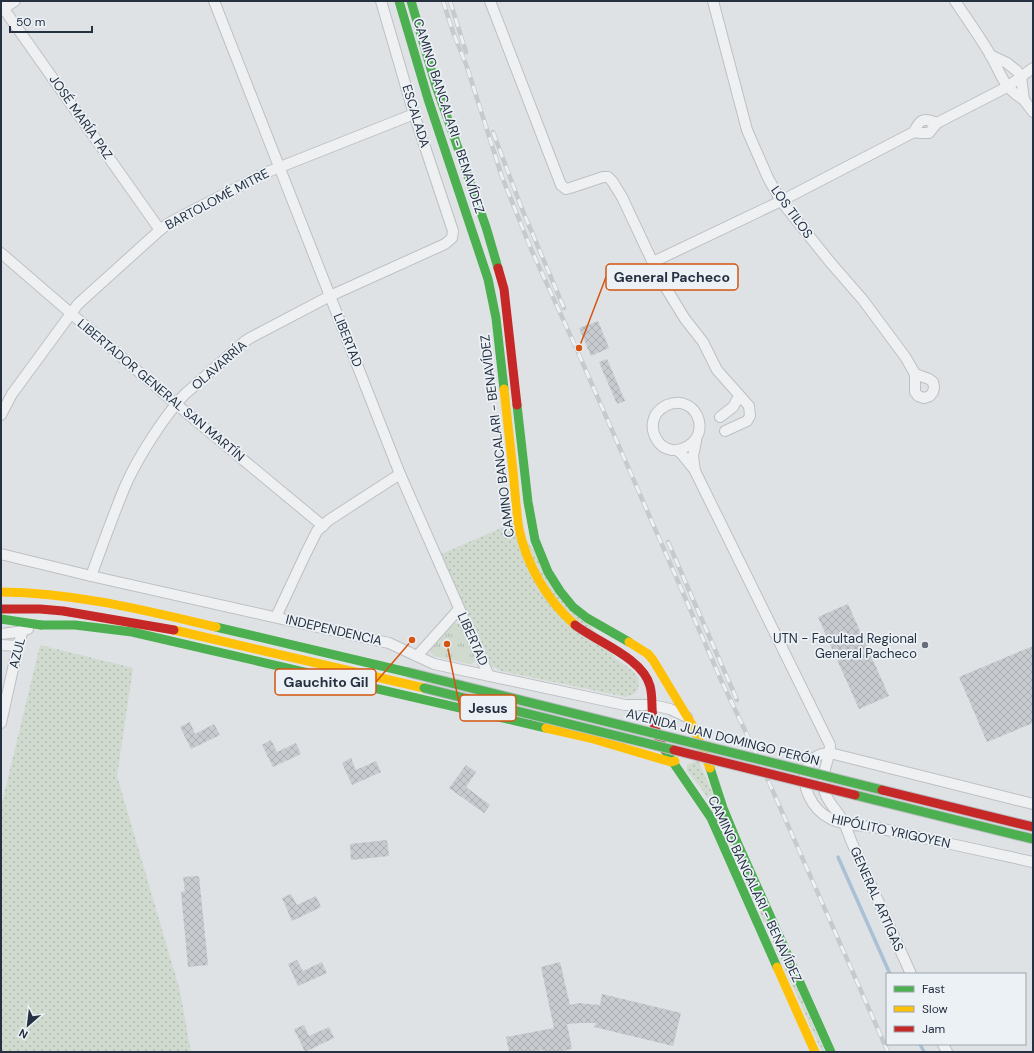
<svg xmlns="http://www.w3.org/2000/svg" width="1034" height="1053" font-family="'DM Sans',sans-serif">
<defs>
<pattern id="grass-dots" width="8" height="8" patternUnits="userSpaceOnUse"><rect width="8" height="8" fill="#d0dacf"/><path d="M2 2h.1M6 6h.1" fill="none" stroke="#b2bbb3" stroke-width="1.8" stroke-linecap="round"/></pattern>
<pattern id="park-tufts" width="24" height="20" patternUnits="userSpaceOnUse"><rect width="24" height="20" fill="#d0dacf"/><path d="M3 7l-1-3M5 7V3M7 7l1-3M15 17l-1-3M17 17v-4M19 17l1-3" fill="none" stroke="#b2bbb3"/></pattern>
<pattern id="building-cross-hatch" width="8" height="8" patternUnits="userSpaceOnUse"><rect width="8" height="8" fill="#c7cace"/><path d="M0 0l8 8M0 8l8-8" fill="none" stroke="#abaeb2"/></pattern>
</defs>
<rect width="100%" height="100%" fill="#dfe2e5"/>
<!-- grass -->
<g fill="url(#grass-dots)">
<path d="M513,523L616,659C624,665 643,674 638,688C636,694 632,695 626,697L501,671L490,665L441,554Z"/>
<polygon points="40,645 133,668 117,776 180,991 191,1052 1,1052 1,807"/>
<polygon points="698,760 825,1052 822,1052 711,803 701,788 687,771 687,765"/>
</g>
<!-- park -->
<path fill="url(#park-tufts)" d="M455,623L459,624L462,627L476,659L472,664H469L434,656C432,654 430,653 430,650C430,644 447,629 451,624Z"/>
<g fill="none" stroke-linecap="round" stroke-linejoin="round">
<!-- stream -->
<g stroke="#aac0d4" stroke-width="3.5">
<polyline points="838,857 890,974"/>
<polyline points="920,1044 924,1052"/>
</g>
</g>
<!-- building -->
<g fill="url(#building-cross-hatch)">
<polygon points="598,321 609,348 591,356 579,328"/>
<polygon points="607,359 625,401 617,404 599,362"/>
<polygon points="848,604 889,696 859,709 818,617"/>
<polygon points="1033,646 1033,723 987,742 959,677"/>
<polygon points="190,722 195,734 214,724 220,735 191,749 180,727"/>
<polygon points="271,740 277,752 296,743 301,754 273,767 262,745"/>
<polygon points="351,758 356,770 376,761 381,772 352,785 342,763"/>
<polygon points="466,765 476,772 466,787 490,805 484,813 449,788"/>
<polygon points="387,840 389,856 351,860 350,844"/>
<polygon points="199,876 208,965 188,967 181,892 185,891 183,877"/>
<polygon points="291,894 297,905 316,896 321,907 292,921 282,898"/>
<polygon points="297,960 303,971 322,962 327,973 298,986 288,964"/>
<polygon points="560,962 570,1005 578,1003 600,1005 602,994 681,1013 673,1046 594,1027 596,1023 580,1023 567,1024 572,1049 558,1052 543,1052 543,1050 531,1052 509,1052 506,1037 554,1028 541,967"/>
<polygon points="304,1025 309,1036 329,1027 334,1038 305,1052 294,1029"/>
</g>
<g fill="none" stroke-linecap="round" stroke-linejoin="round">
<!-- street casing -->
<g stroke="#bdc0c3" stroke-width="12">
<g id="street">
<polyline points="214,1 400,474 489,676"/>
<polyline points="490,1 561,185 566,189 570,188 603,177 608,177 612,181 622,197 661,280 685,319 703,342 717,370 749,406 750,416 747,421 725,431"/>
<polyline points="713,1 747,130 768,178 781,201 830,262 863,300 906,358 915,374 915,392 918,396 924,398 930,396 933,392 934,387 933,382 929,379 915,374"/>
<path d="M955,1C967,19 980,37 991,56C1002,76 1003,87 1024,100"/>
<polyline points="1,5 160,230"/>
<polyline points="1,10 15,1"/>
<polyline points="990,55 1007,63 1017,71 1021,77 1024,100 1033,112"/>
<polyline points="914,132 921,133 929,133 937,123 1007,87 1033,68"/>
<polyline points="1,253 176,404 323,526"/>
<path d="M653,262L781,201L914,132C920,118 924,118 937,123"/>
<polyline points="1,415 12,394 78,304 160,230 169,223 265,173 414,114"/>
<polyline points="720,417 733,407 739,396"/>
<path d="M696,441L693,456L695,471L830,745C830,758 823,769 823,782C823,799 837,809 844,823C847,829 849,836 852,843L911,974"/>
<path d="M677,450C716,442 699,392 667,405C663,407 659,410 656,414C651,423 652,432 657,440C660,445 666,449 672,450C674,450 677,450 678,451C684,455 689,464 694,469"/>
<polyline points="1,554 91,576 389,643 434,664 625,705 652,705 670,709 687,717"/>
<path d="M91,576C103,544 114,512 127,482C140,454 164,417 184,395L244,342L250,338L330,296L445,244L452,238L453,231L414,114L381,1"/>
<polyline points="276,617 306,553 317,531 329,520 400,474"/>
<polyline points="1,634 17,632 28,629"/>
<polyline points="1,645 18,646"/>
<polyline points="417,656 459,609"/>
<polyline points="1,723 18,646 23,630"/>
<path d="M1033,804L830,753C821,753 812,757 808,766C799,785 812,810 831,819C844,826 863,825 878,828C930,839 981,851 1033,862"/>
<polyline points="943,1044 947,1052"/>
</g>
</g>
<!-- street -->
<use href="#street" stroke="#eff0f2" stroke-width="10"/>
<!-- fast -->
<g stroke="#4caf50" stroke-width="9">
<polyline points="399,1 428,99 488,279 496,318 504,389"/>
<polyline points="411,1 436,86 486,227 498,268"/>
<polyline points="517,405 528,502 535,540 548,572 560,591 573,607 587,618 629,642"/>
<polyline points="1,619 41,625"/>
<polyline points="41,625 75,625 132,632 546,728"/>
<polyline points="216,627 407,672"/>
<polyline points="664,749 711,818 777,967"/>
<polyline points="710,768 723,808 737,842 831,1052"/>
</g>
<!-- slow -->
<g stroke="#ffc107" stroke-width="9">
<path d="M504,389C507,417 510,444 513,471C515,490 516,510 519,529C527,566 547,600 575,625"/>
<path d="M1,592C77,593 143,610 216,627"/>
<polyline points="174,630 424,688"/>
<polyline points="629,642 648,654 653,660 694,728 710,768"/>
<polyline points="546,728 590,738 671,762 675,761"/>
<polyline points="777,967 815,1052"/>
</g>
<!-- jam -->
<g stroke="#c62828" stroke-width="9">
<polyline points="498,268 504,289 517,405"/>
<polyline points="1,609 40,609 63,611 174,630"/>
<path d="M575,625C597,642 643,658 650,686C653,696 651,707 653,717C654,728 659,739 664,749"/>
</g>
<!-- rail casing -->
<g stroke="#c7cacd" stroke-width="4.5">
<g id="rail">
<polyline points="443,1 453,32 467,67 502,177 531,249 577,350 721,680 760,762 888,1052"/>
<polyline points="450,1 466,52"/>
<polyline points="493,132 522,209 564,308"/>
<polyline points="668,542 737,700"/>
</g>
</g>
<!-- rail -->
<use href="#rail" stroke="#ecf1f6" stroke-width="3" stroke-dasharray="9" stroke-linecap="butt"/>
<!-- fast-bridge casing -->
<g stroke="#bbbfc3" stroke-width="11" stroke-linecap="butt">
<g id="fast-bridge">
<polyline points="407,672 882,790"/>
<polyline points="424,688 674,750"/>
<polyline points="855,795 1033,839"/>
</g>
</g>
<!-- jam-bridge casing -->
<g stroke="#bbbfc3" stroke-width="11" stroke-linecap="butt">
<g id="jam-bridge">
<polyline points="674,750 855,795"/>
<polyline points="882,790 1033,827"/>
</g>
</g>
<!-- fast-bridge -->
<use href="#fast-bridge" stroke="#4caf50" stroke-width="9"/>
<!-- jam-bridge -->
<use href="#jam-bridge" stroke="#c62828" stroke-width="9"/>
</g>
<!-- markers -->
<circle fill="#666e7a" stroke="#ecf1f6" stroke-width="1.5" cx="925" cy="645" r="4"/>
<g text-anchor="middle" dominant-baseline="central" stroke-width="3.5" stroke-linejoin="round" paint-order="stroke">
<!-- street labels -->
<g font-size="13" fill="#253040" stroke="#ecf1f6">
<text transform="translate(416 116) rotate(73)">ESCALADA</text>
<text transform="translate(449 116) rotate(72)">CAMINO BANCALARI - BENAVÍDEZ</text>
<text transform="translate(81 117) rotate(55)">JOSÉ MARÍA PAZ</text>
<text transform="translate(217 199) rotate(-28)">BARTOLOMÉ MITRE</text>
<text transform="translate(792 212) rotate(54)">LOS TILOS</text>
<text transform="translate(348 340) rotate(68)">LIBERTAD</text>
<text transform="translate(219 365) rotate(-41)">OLAVARRÍA</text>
<text transform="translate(161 390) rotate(40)">LIBERTADOR GENERAL SAN MARTÍN</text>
<text transform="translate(497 436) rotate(-97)">CAMINO BANCALARI - BENAVÍDEZ</text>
<text transform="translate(334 630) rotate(13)">INDEPENDENCIA</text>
<text transform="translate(473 639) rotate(66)">LIBERTAD</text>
<text transform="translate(17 653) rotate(-76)">AZUL</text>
<text transform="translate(723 737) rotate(14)">AVENIDA JUAN DOMINGO PERÓN</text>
<text transform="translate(891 831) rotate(12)">HIPÓLITO YRIGOYEN</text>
<text transform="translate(755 889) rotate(65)">CAMINO BANCALARI - BENAVÍDEZ</text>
<text transform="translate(877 899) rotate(66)">GENERAL ARTIGAS</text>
</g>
<!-- poi labels -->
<g font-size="13" fill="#253040" stroke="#ecf1f6" text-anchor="end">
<text x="917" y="638">UTN - Facultad Regional<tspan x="917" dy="15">General Pacheco</tspan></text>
</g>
</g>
<!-- callouts -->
<path fill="none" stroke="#d45511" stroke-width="1.5" d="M579 348L606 277M412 640L376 682M447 644L460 708"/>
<g fill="#d45511" stroke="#ecf1f6" stroke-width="1.5">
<circle cx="579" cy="348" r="4"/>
<circle cx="412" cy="640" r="4"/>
<circle cx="447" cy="644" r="4"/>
</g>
<g fill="#ecf1f6" stroke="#d45511" stroke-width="1.5">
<rect x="606" y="264" width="132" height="26" rx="4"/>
<rect x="275" y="669" width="101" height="26" rx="4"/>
<rect x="460" y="695" width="56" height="26" rx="4"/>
</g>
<g font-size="14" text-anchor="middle" font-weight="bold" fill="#253040">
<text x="672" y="282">General Pacheco</text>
<text x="326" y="687">Gauchito Gil</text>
<text x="488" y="713">Jesus</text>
</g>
<!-- border -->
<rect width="1034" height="1053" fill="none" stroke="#253040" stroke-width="4"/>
<!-- legend -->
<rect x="886" y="973" width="140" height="72" fill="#ecf1f6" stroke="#9ca4ad"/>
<rect x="894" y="986" width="20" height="6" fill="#4caf50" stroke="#9ca4ad"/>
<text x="922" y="993" font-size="12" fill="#253040">Fast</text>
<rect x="894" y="1006" width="20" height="6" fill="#ffc107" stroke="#9ca4ad"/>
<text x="922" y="1013" font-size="12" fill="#253040">Slow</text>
<rect x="894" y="1026" width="20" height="6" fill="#c62828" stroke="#9ca4ad"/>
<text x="922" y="1033" font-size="12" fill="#253040">Jam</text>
<!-- north arrow -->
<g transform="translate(28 1025) rotate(208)" stroke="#ecf1f6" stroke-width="3" paint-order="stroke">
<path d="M0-3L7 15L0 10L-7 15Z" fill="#253040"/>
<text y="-6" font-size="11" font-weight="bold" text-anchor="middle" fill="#253040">N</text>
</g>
<!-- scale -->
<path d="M10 26v6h82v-6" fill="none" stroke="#253040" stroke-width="2"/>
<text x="16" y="26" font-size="12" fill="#253040" stroke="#ecf1f6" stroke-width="3" paint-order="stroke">50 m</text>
</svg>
